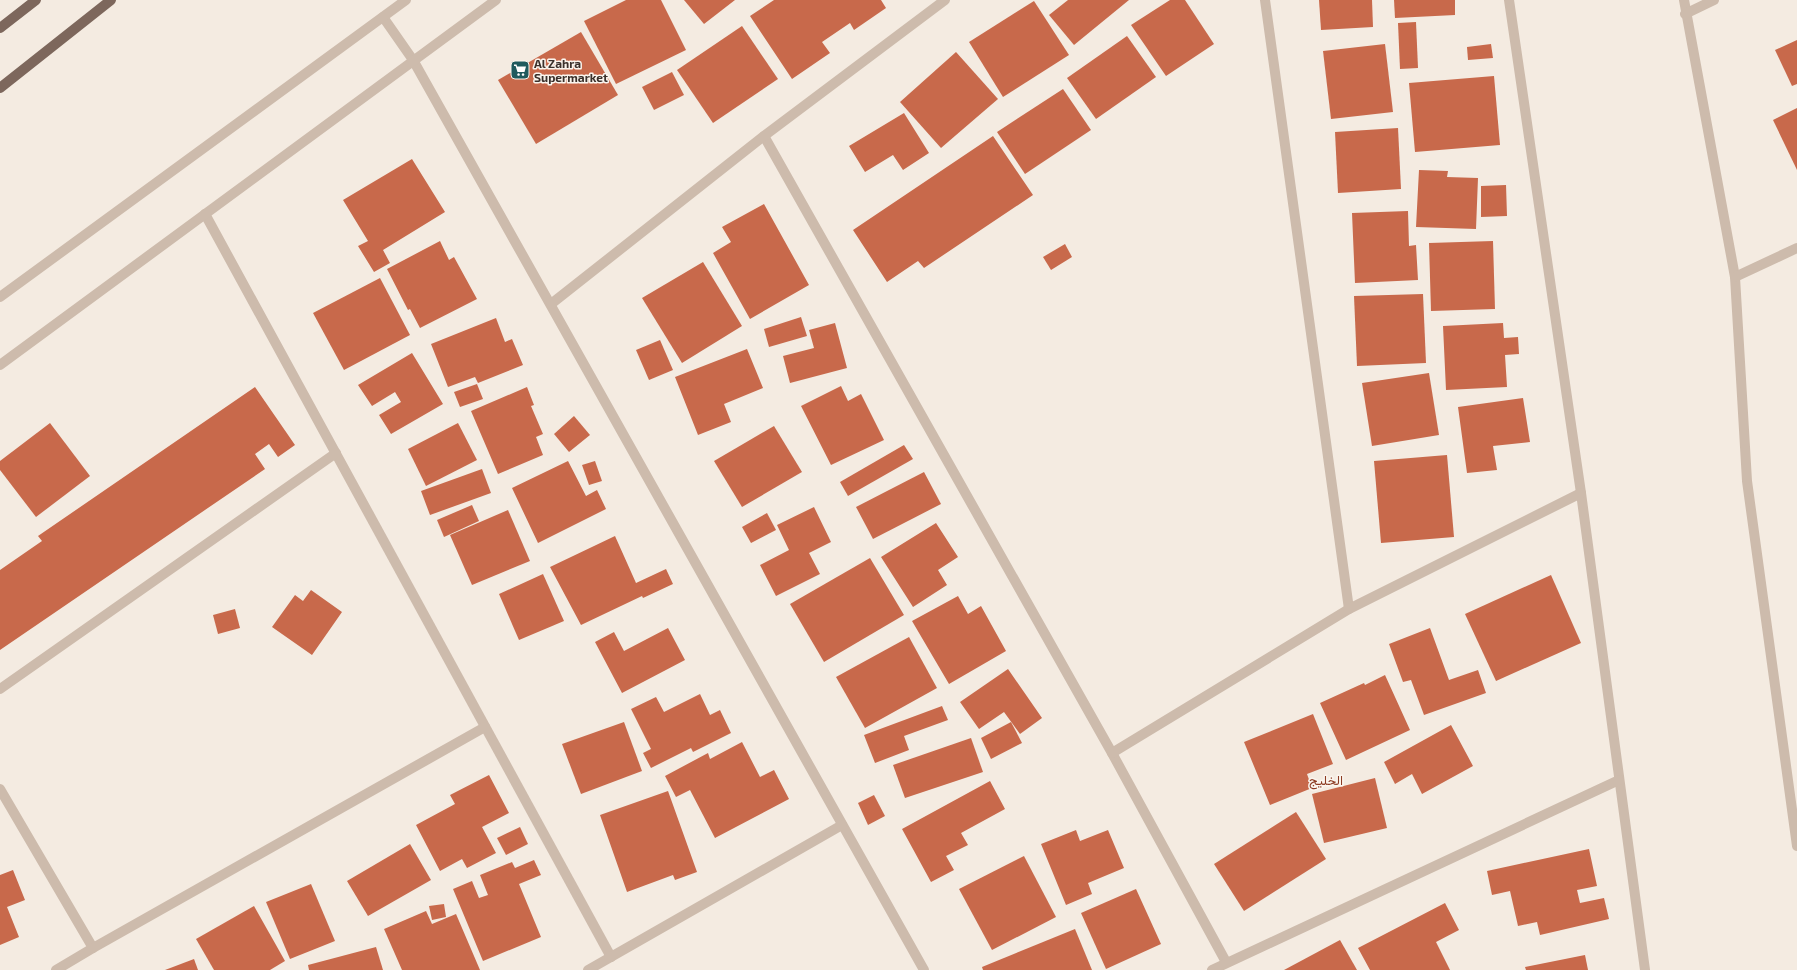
<svg xmlns="http://www.w3.org/2000/svg" width="1797" height="970" font-family="'Exo 2',Vazirmatn,sans-serif">
<rect width="100%" height="100%" fill="#f4ebe1"/>
<!-- building -->
<g fill="#c8694b">
<polygon points="626,0 661,0 686,50 616,84 584,21"/>
<polygon points="684,0 735,0 704,24"/>
<polygon points="774,0 881,0 886,8 854,30 850,23 822,42 830,53 792,79 750,16"/>
<polygon points="1068,0 1129,0 1074,45 1049,15"/>
<polygon points="1170,0 1185,0 1214,44 1166,76 1131,25"/>
<polygon points="1319,0 1372,0 1373,27 1321,30"/>
<polygon points="1394,0 1455,0 1455,15 1395,18"/>
<polygon points="1034,1 1069,55 1003,97 969,42"/>
<polygon points="1416,22 1418,68 1400,69 1398,23"/>
<polygon points="742,26 778,79 713,123 677,70"/>
<polygon points="581,32 618,95 536,144 498,80"/>
<polygon points="1127,36 1156,77 1096,119 1067,78"/>
<polygon points="1797,40 1797,84 1792,86 1775,50"/>
<polygon points="1385,44 1393,112 1331,119 1323,51"/>
<polygon points="1491,44 1493,58 1468,60 1467,47"/>
<polygon points="956,52 998,99 941,148 900,102"/>
<polygon points="672,72 684,95 654,110 642,87"/>
<polygon points="1494,76 1500,145 1415,152 1409,83"/>
<polygon points="1063,89 1091,130 1025,174 997,132"/>
<polygon points="1797,108 1797,170 1773,120"/>
<polygon points="904,113 929,153 903,170 893,155 865,172 849,146"/>
<polygon points="1398,128 1401,189 1338,193 1335,132"/>
<polygon points="993,136 1033,195 924,268 918,261 887,282 853,230"/>
<polygon points="412,159 445,212 383,250 390,263 374,272 358,246 368,241 343,200"/>
<polygon points="1419,170 1448,171 1447,177 1478,178 1476,229 1416,227"/>
<polygon points="1506,185 1507,216 1481,217 1481,186"/>
<polygon points="764,204 809,285 750,319 713,253 731,242 722,227"/>
<polygon points="1408,211 1409,246 1416,245 1418,280 1355,283 1352,213"/>
<polygon points="440,241 449,260 454,257 477,299 420,328 410,309 408,310 387,269"/>
<polygon points="1493,241 1495,309 1431,311 1429,243"/>
<polygon points="1065,244 1072,257 1051,270 1043,257"/>
<polygon points="703,262 742,326 682,363 642,298"/>
<polygon points="380,278 410,335 344,370 313,313"/>
<polygon points="1423,294 1426,363 1357,366 1354,296"/>
<polygon points="801,317 807,336 769,347 764,329"/>
<polygon points="496,318 505,342 512,339 523,365 478,383 475,377 448,387 431,344"/>
<polygon points="835,323 847,368 790,383 783,356 814,348 809,330"/>
<polygon points="1503,323 1504,338 1518,337 1519,354 1505,355 1507,387 1446,390 1443,326"/>
<polygon points="660,340 673,370 649,380 636,350"/>
<polygon points="747,349 763,388 724,404 731,422 698,435 675,377"/>
<polygon points="412,353 443,404 391,434 379,415 401,402 395,392 372,406 358,385"/>
<polygon points="1429,373 1439,435 1372,446 1362,383"/>
<polygon points="477,384 483,399 460,407 454,392"/>
<polygon points="841,386 848,401 861,394 884,440 831,465 801,406"/>
<polygon points="255,387 295,445 278,457 269,444 255,454 265,469 0,650 0,570 42,541 38,536"/>
<polygon points="527,387 534,405 531,406 543,434 536,437 543,455 498,474 471,411"/>
<polygon points="1523,398 1530,442 1493,446 1497,470 1467,473 1458,407"/>
<polygon points="574,416 590,435 569,452 554,434"/>
<polygon points="50,423 90,476 36,517 0,470 0,461"/>
<polygon points="458,423 477,460 426,486 408,449"/>
<polygon points="774,426 802,472 742,507 714,461"/>
<polygon points="904,445 913,459 848,496 840,482"/>
<polygon points="1447,455 1454,537 1381,543 1374,461"/>
<polygon points="568,461 586,496 597,490 606,509 538,543 512,488"/>
<polygon points="595,461 602,481 589,485 582,465"/>
<polygon points="482,469 491,493 430,515 421,491"/>
<polygon points="924,472 941,504 873,539 856,507"/>
<polygon points="472,505 479,521 444,537 437,520"/>
<polygon points="814,507 831,542 809,553 820,574 776,596 760,565 789,550 777,525"/>
<polygon points="508,510 530,561 472,585 450,535"/>
<polygon points="767,513 776,530 751,543 742,527"/>
<polygon points="936,523 958,557 938,570 947,585 913,607 881,557"/>
<polygon points="615,536 636,583 666,569 673,584 643,598 642,596 581,625 550,567"/>
<polygon points="870,558 904,615 824,662 790,604"/>
<polygon points="543,574 564,621 519,640 499,594"/>
<polygon points="1551,575 1581,643 1496,681 1465,614"/>
<polygon points="311,590 342,612 312,655 272,627 295,595 303,601"/>
<polygon points="958,596 968,614 981,606 1006,651 949,684 912,621"/>
<polygon points="235,609 240,628 218,634 213,615"/>
<polygon points="668,628 685,660 622,693 595,642 614,632 624,651"/>
<polygon points="1430,628 1449,680 1478,670 1486,693 1424,715 1411,680 1403,682 1389,644"/>
<polygon points="909,637 937,688 865,728 836,677"/>
<polygon points="1008,669 1042,718 1020,734 1004,712 979,729 960,702"/>
<polygon points="1385,675 1410,730 1346,760 1320,703 1364,683 1365,685"/>
<polygon points="700,694 710,715 720,710 731,733 693,752 691,748 651,768 643,753 651,749 631,709 656,697 664,712"/>
<polygon points="942,706 948,720 904,736 909,750 875,763 864,735"/>
<polygon points="1313,714 1333,764 1307,774 1312,788 1270,805 1244,742"/>
<polygon points="624,722 642,771 581,794 562,744"/>
<polygon points="1011,722 1022,743 991,759 981,738"/>
<polygon points="1451,725 1473,766 1422,794 1412,774 1395,784 1384,762"/>
<polygon points="971,738 983,772 905,798 893,765"/>
<polygon points="742,742 760,777 774,770 789,799 715,838 690,790 676,797 665,776 708,753 710,759"/>
<polygon points="489,775 509,813 482,827 496,853 467,868 462,859 440,871 416,825 455,804 450,795"/>
<polygon points="1375,778 1387,828 1324,843 1312,794"/>
<polygon points="990,781 1005,809 961,833 968,845 946,856 954,870 931,882 902,829"/>
<polygon points="668,791 697,872 675,880 673,875 627,892 600,815"/>
<polygon points="874,795 885,816 868,825 858,803"/>
<polygon points="1296,812 1326,859 1244,911 1214,864"/>
<polygon points="520,827 528,844 506,855 497,838"/>
<polygon points="1076,830 1080,841 1108,830 1124,868 1088,883 1092,894 1066,905 1041,844"/>
<polygon points="410,844 431,880 368,916 347,881"/>
<polygon points="1589,849 1597,886 1577,890 1580,903 1604,898 1609,919 1540,935 1537,922 1518,926 1510,891 1492,895 1487,871"/>
<polygon points="1024,856 1056,917 992,950 959,889"/>
<polygon points="534,860 541,875 519,884 541,937 483,961 453,889 472,881 479,898 488,895 480,875 512,862 515,868"/>
<polygon points="13,870 25,900 7,907 19,937 0,945 0,875"/>
<polygon points="311,884 335,941 290,959 266,902"/>
<polygon points="1136,889 1161,944 1106,969 1081,913"/>
<polygon points="1445,903 1459,930 1436,942 1450,970 1370,970 1358,948"/>
<polygon points="444,904 446,917 432,920 429,906"/>
<polygon points="254,906 285,961 270,970 214,970 196,939"/>
<polygon points="426,911 432,924 456,914 480,970 402,970 384,929"/>
<polygon points="1075,929 1092,970 983,970 982,967"/>
<polygon points="1340,940 1357,970 1284,970"/>
<polygon points="376,947 383,970 309,970 308,965"/>
<polygon points="1585,955 1588,970 1526,970 1525,967"/>
<polygon points="194,959 198,970 165,970"/>
</g>
<g fill="none" stroke-linecap="round" stroke-linejoin="round">
<!-- minor -->
<g stroke="#cdbbac" stroke-width="10">
<polyline points="1265,0 1349,609"/>
<polyline points="1509,0 1581,493 1645,970"/>
<polyline points="1684,0 1735,277 1747,481 1797,846"/>
<polyline points="1685,14 1714,0"/>
<polyline points="383,17 413,60 924,970"/>
<polyline points="764,136 1112,753 1226,962"/>
<polyline points="205,214 611,957"/>
<polyline points="1735,277 1797,248"/>
<polyline points="551,304 764,136 945,0"/>
<polyline points="0,689 336,453"/>
<polyline points="1112,753 1349,609 1581,493"/>
<polyline points="0,789 93,948"/>
<polyline points="56,970 93,948 485,727"/>
<polyline points="588,970 842,825"/>
<polyline points="1212,970 1619,780"/>
</g>
<!-- tertiary -->
<g stroke="#cdbbac" stroke-width="10">
<polyline points="0,297 406,0"/>
<polyline points="0,365 496,0"/>
</g>
<!-- primary -->
<g stroke="#7d675c" stroke-width="10">
<polyline points="0,28 36,0"/>
<polyline points="0,88 111,0"/>
</g>
</g>
<!-- icons -->
<defs>
<g id="supermarket-square" transform="scale(1)"><rect x="-9" y="-9" width="18" height="18" rx="4" fill="#1f5a5e" stroke="#fbf5ee"/><path d="M-6-5.5h2.5l.6 2H6L4.5 2H-2.5L-4.4-4H-6ZM-1.5 3.2a1.3 1.3 0 1 0 .1 0ZM3 3.2a1.3 1.3 0 1 0 .1 0Z" fill="#fff"/></g>
</defs>
<g fill-rule="evenodd">
<use href="#supermarket-square" x="520" y="70"/>
</g>
<g text-anchor="middle" dominant-baseline="central" stroke-width="3" stroke-linejoin="round" paint-order="stroke">
<!-- poi labels -->
<g font-size="12" font-weight="bold" fill="#3b302b" stroke="#fbf5ee" text-anchor="start">
<text x="534" y="63">Al Zahra<tspan x="534" dy="14">Supermarket</tspan></text>
</g>
<!-- neighbourhood labels -->
<g font-size="13" fill="#8c3b22" stroke="#fbf5ee">
<text x="1326" y="780">الخليج</text>
</g>
</g>
</svg>
